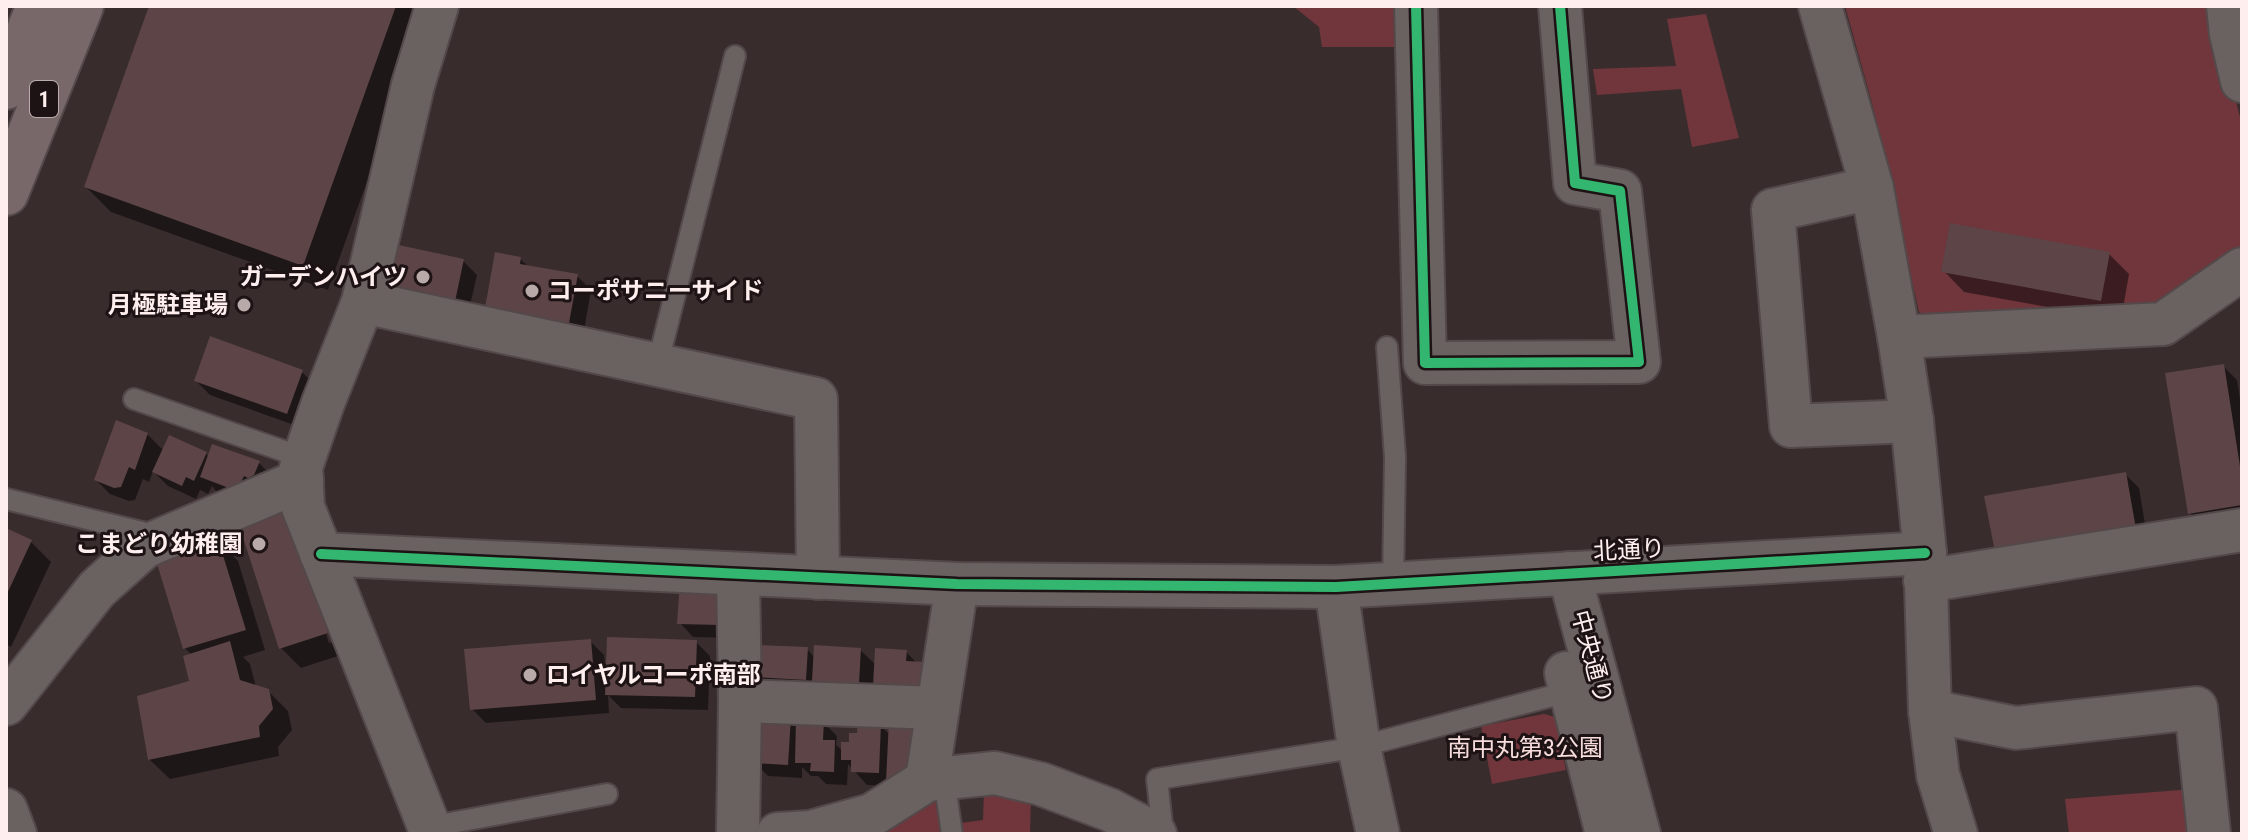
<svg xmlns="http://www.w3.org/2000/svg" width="2248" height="840" font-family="'Roboto Condensed','Noto Sans JP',sans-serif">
<rect width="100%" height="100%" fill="#392c2d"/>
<!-- green -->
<g fill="#70363c">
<polygon points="1293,6 1403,6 1404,47 1322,47 1319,27"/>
<polygon points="1845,6 2212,6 2242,125 2242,253 2164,310 1934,321 1919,312 1872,103"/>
<polygon points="1706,14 1739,138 1692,147 1681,89 1597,95 1593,69 1676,66 1667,19"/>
<polygon points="1544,714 1555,717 1566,770 1492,784 1481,726"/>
<polygon points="2193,789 2198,834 2069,834 2065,799"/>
<polygon points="984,790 1031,795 1030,834 962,834 961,823 983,820"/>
<polygon points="937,793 943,834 854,834"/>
</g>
<!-- shadow -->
<g fill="#0007" fill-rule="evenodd">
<polygon points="151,6 430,6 328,290 111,212 86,187"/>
<polygon points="2109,254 2129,274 2121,320 1964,292 1944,271"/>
<polygon points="520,259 529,267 577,276 591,290 583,336 502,321"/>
<polygon points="463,261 477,275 466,323 399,309"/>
<polygon points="2223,366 2237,380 2242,412 2242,521 2204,527 2190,513"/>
<polygon points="301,371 315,385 300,427 210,395 196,381"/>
<polygon points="147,434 164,451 206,454 209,457 259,463 273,477 244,501 216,491 212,486 208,494 200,490 196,499 168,486 153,471 149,482 143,479 135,500 129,501 110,494 96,480"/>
<polygon points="2125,474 2139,488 2148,542 2011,565"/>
<path d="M286,508L306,528L347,653L301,668L281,648L240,523ZM292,529H296L333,642L329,643Z"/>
<polygon points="6,531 31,542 51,562 11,647 6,644"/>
<polygon points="218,541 238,561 265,650 243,657 250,664 256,687 268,691 288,711 292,730 278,747 279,756 170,779 149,759 191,682 192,655 185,648"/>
<polygon points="712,585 734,638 693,637 680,623"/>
<polygon points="590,641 604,655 605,664 696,642 710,656 708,710 621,708 608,695 609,713 486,723 472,709"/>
<polygon points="807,649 815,658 860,650 876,665 906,652 917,663 889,699 873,684 872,697 770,690 756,676"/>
<polygon points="791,719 798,726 823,722 837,736 836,745 843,751 859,735 880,725 891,736 894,786 867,785 848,764 847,785 826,784 818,776 811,776 802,767 802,778 768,776 754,762"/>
</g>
<!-- building -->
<g fill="#5c4447">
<polygon points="149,6 396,6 303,266 84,187"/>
<polygon points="1950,223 2110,252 2101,301 1941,272"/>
<polygon points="394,244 464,259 453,311 383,296"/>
<polygon points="495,252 521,257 520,264 578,274 569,323 485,308"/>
<polygon points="210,336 303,370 287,414 194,381"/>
<polygon points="2224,364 2242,479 2242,505 2188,514 2165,373"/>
<polygon points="116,420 148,433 135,470 129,467 121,487 114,488 94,480"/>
<polygon points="169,435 207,452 194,481 186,477 182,486 152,472"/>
<polygon points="212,444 260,461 254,475 248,478 244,476 240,484 229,488 200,477"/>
<polygon points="2126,472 2136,529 1995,552 1984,496"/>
<polygon points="287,506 328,633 279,649 238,522"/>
<polygon points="6,528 32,540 6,596"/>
<polygon points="218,539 246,630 183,649 155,557"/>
<polygon points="680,581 723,594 720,625 677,624"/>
<polygon points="607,637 697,640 695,697 605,695"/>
<polygon points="591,639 596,700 470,710 464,649"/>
<polygon points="230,641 240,680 269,689 273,709 259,726 260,737 148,760 137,696 189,681 183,656"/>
<polygon points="756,645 808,647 806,680 754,677"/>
<polygon points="814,645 861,648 859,684 812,681"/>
<polygon points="875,648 907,650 906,661 928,662 927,690 873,686"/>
<polygon points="791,717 788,765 752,763 755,722"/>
<polygon points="796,719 824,720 823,740 835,740 834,772 810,771 811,763 795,763"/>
<polygon points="889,720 916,722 914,754 904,782 886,781"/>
<polygon points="858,722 881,723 879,773 851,772 851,760 841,760 841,742 849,742 849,733 857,733"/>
</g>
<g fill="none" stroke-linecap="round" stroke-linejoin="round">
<!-- lane casing -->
<g stroke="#54494a" stroke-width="24">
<g id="lane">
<polyline points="1387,347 1395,457 1393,584"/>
<polyline points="657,366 735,56"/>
<polyline points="134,399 304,458"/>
<polyline points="6,499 158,536"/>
<polyline points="944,778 952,834"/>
<polyline points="429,827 607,794"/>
<polyline points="1163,834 1157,779 1359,747 1571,691"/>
</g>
</g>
<!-- street casing -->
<g stroke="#54494a" stroke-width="46">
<g id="street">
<polyline points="1416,6 1425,363 1639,362 1620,191 1575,183 1560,6"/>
<polyline points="1820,6 1872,188 1899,337 1912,421 1925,553 1930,711 1938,775 1956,834"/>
<polyline points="2228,6 2231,34 2242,81"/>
<polyline points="1872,188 1773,210 1791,426 1912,421"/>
<polyline points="363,302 816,399 818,578"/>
<polyline points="1899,337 2163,324 2242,269"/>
<polyline points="321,554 957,584 1336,587 1925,553"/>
<polyline points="1569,573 1639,834"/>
<polyline points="1925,581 2242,530"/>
<polyline points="1336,587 1359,747 1378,834"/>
<polyline points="1566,673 1607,834"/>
<polyline points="740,701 938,708"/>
<polyline points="6,704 97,589 144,547 302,480"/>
<polyline points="1930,711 2016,728 2196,708 2209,834"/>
<polyline points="927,780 957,584"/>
<polyline points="6,810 15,834"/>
<polyline points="432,834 303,507 301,467 323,403 363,302 413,85 437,6"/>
<polyline points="738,834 740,701 738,574"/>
<polyline points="778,834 811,832 872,815 927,780 995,773 1041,784 1110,810 1155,834"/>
</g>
</g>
<!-- primary casing -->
<g stroke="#54494a" stroke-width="48">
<g id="primary">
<polyline points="6,87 39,6"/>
<polyline points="6,193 81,6"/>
</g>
</g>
<!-- lane -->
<use href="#lane" stroke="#6a6161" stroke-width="20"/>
<!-- street -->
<use href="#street" stroke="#6a6161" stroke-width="42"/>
<!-- primary -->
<use href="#primary" stroke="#796869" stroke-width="44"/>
<!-- cycleway casing -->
<g stroke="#1e1314" stroke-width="15">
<g id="cycleway">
<polyline points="1416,6 1425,363 1639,362 1620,191 1575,183 1560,6"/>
<polyline points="321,554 957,584 1336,587 1925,553"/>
</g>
</g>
<!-- cycleway -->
<use href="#cycleway" stroke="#33b770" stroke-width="10"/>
</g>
<!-- markers -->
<g fill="#b9aaaa" stroke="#1e1314" stroke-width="3">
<circle cx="423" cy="277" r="8"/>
<circle cx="532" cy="291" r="8"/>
<circle cx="244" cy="305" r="8"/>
<circle cx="259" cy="544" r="8"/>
<circle cx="530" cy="675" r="8"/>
</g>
<g text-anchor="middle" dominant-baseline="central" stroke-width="6" stroke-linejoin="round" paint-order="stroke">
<!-- shield labels -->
<rect fill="#1e1314" stroke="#bbacad" stroke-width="2" x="30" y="81" width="28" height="36" rx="6"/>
<g font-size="22" font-weight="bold" fill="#feeeee">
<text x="44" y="99">1</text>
</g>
<!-- poi labels -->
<g font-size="24" font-weight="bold" fill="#feeeee" stroke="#1e1314" text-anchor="end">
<text x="407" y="277">ガーデンハイツ</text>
<text x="548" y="291" text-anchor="start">コーポサニーサイド</text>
<text x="228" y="305">月極駐車場</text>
<text x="243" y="544">こまどり幼稚園</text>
<text x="546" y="675" text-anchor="start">ロイヤルコーポ南部</text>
</g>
<!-- street labels -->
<g font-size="24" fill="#feeeee" stroke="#1e1314">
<text transform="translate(1629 550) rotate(-3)">北通り</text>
<text transform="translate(1592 657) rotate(75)">中央通り</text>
</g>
<!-- park labels -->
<g font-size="24" fill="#f7dcdc" stroke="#1e1314">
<text x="1525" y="748">南中丸第3公園</text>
</g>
</g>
<!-- border -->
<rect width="2248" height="840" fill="none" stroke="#feeeee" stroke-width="16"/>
</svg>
